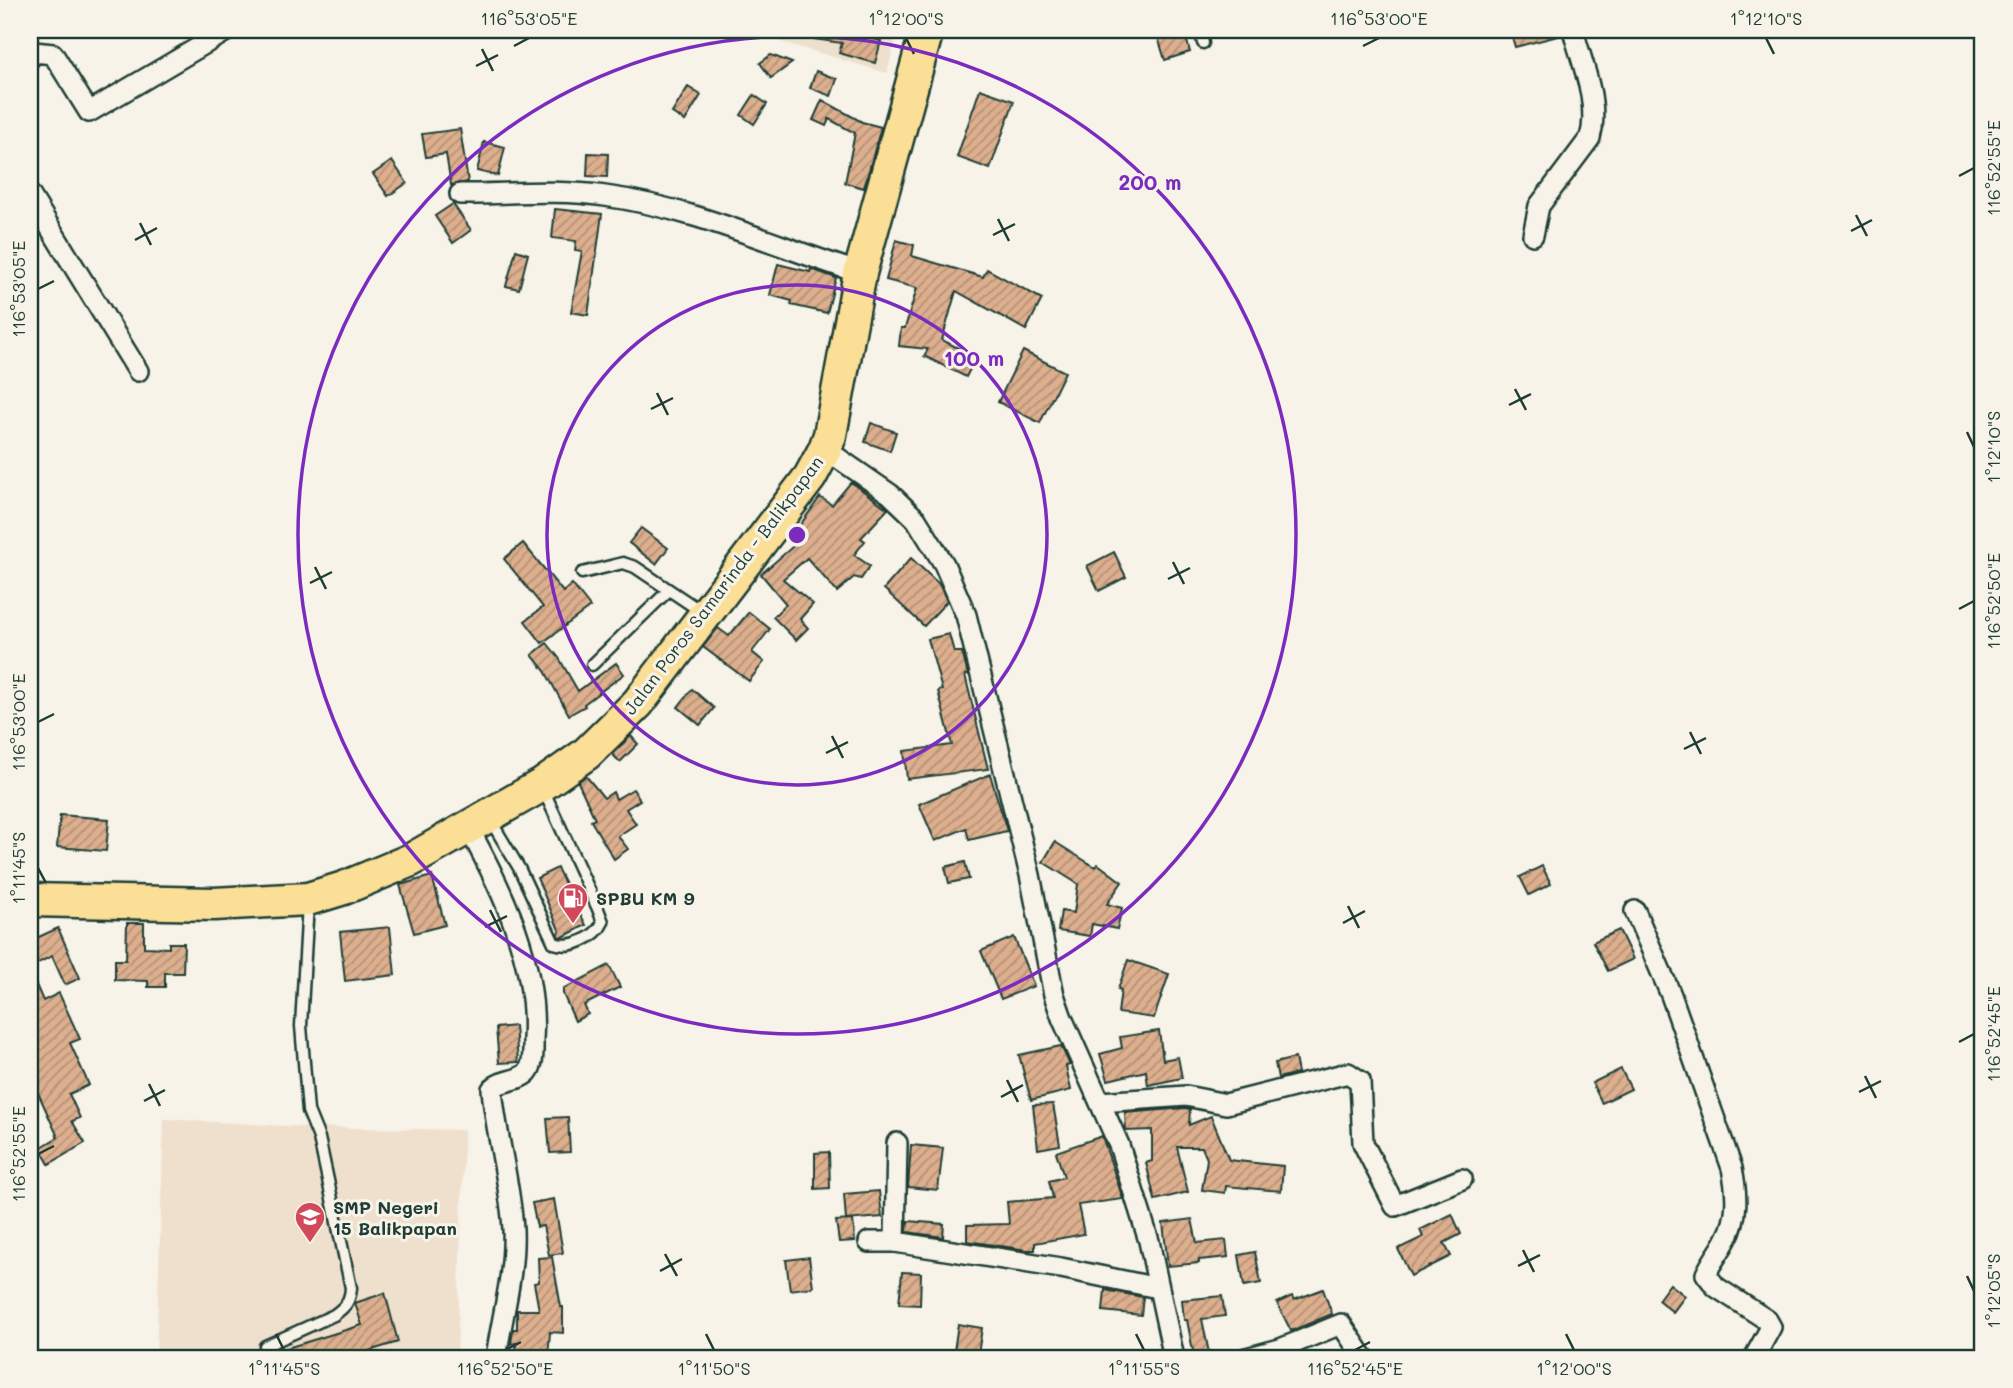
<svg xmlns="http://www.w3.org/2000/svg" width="2013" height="1388" font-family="Mali,sans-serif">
<defs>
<pattern id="building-hatch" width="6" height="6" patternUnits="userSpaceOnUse" patternTransform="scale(1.75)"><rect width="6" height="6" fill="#ddaf8e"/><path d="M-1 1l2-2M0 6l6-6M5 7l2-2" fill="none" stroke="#b39075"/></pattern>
</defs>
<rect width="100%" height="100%" fill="#f7f3e8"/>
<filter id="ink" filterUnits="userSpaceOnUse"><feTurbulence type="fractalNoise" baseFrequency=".0143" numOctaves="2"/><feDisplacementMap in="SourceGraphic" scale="14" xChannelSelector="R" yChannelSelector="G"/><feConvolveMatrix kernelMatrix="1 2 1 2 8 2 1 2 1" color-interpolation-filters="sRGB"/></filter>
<g filter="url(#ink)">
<!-- built -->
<g fill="#efdfcd">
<polygon points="741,30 898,30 887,73"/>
<polygon points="164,1119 304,1127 464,1130 457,1358 156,1358"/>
</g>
<!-- building -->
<g fill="url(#building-hatch)" stroke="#1f3d34" stroke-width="2">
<polygon points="806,30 842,30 881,41 875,63 839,53 842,43 806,38"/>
<polygon points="1172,30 1184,30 1190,52 1165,60 1157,34"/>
<polygon points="1510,30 1561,30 1562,35 1515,47"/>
<polygon points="771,55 792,63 771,78 760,63"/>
<polygon points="816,71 837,79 831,96 810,88"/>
<polygon points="688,87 701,95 685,121 672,113"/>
<polygon points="980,89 1014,101 990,169 957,157"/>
<polygon points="754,95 767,104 754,124 741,115"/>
<polygon points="822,100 862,122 881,127 864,188 845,183 855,133 829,119 826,126 813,120"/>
<polygon points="460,129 468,182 451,185 446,154 426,157 422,134"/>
<polygon points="484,142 505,147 498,176 477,171"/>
<polygon points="588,153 608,154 607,177 587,176"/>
<polygon points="392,161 407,183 388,196 373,174"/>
<polygon points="453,204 471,230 453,243 435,216"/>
<polygon points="555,209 602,214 588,315 571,312 582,251 575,250 576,241 552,238"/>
<polygon points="896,240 914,245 912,256 983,277 987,269 1042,299 1026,330 956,291 942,340 976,357 966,377 924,356 928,349 899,346 901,328 905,328 917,288 886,280"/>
<polygon points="516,250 528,254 519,289 506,286"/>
<polygon points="778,264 810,272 811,269 836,278 827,313 791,305 792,301 770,295"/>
<polygon points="1023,351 1065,372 1040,423 998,402"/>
<polygon points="871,423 896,432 890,451 865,442"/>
<polygon points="851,482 888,509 861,538 865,541 854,555 870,566 861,579 854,577 837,592 807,558 783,579 813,604 800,619 808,628 796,640 773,617 786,604 761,574 798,542 791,538 820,497 832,505"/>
<polygon points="641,528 668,548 656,564 629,543"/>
<polygon points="523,543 563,592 572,584 590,607 542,643 525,621 543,607 504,559"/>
<polygon points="1114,552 1126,577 1099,591 1087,566"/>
<polygon points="911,558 939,584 947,601 924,626 884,589"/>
<polygon points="749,612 770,629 752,652 764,662 749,681 703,647 718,628 729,636"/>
<polygon points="949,634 954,652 962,652 968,675 965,675 988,769 907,779 904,751 952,745 938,691 942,690 928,639"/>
<polygon points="547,643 559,658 578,691 616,663 624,674 584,704 585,706 569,715 545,671 532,655"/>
<polygon points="692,689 714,708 700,725 678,707"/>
<polygon points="631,736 638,744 620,762 612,754"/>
<polygon points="990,774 1007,831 969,840 966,828 935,841 919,804"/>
<polygon points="586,776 604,798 613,792 616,799 633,789 640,800 626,809 636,824 618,836 628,849 614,859 591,821 595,819 578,782"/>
<polygon points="60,815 109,819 106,851 57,847"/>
<polygon points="1055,842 1095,867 1098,864 1122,882 1107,904 1122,908 1117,929 1092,924 1090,936 1058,931 1061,911 1074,913 1078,884 1043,862"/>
<polygon points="965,862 969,879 949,883 945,867"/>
<polygon points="1542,866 1551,884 1529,895 1520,877"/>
<polygon points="557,868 586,925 563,937 559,937 557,933 560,932 537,878"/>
<polygon points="432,876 445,925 414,933 400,885"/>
<polygon points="127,923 144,923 144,947 169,948 169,943 184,943 183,973 165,973 165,987 148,987 148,981 115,980 115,960 126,960"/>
<polygon points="390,927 395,975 345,981 340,932"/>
<polygon points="58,928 80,978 65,985 52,956 30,967 30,941"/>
<polygon points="1619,930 1633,959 1608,971 1593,942"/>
<polygon points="1014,937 1034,986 1001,999 981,951"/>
<polygon points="1128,960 1169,974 1154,1018 1118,1013 1121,990 1118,989"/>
<polygon points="609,965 620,987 584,1005 588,1014 575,1021 563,994 563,989"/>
<polygon points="30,971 43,1001 59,993 80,1039 70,1043 89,1085 69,1094 80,1118 72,1121 85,1143 49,1164 40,1148 58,1137 30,1075"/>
<polygon points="515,1026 518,1062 499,1063 496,1028"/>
<polygon points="1159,1031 1163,1060 1178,1057 1182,1078 1148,1085 1146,1071 1108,1080 1100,1054 1122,1048 1120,1037"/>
<polygon points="1061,1046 1070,1065 1066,1066 1071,1090 1031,1100 1019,1055"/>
<polygon points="1295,1058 1298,1073 1278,1078 1275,1063"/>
<polygon points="1621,1069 1631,1089 1602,1103 1592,1083"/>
<polygon points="1053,1104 1060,1145 1038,1149 1033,1105"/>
<polygon points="1185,1108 1190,1109 1189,1125 1211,1116 1229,1160 1283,1166 1281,1191 1226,1186 1225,1193 1202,1190 1207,1159 1202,1147 1177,1147 1188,1192 1155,1200 1146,1163 1152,1161 1152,1130 1126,1131 1125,1113"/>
<polygon points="568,1117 570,1152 550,1153 547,1118"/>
<polygon points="1102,1136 1123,1199 1078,1205 1084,1234 1035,1243 1035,1250 1027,1250 967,1241 967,1225 1009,1224 1007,1202 1053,1198 1049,1181 1064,1177 1056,1152"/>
<polygon points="911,1145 943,1148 938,1190 908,1187"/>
<polygon points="829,1152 830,1188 815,1189 815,1153"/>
<polygon points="879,1191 882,1217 846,1220 844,1194"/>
<polygon points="554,1199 563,1253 549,1255 543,1226 537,1227 532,1203"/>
<polygon points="1452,1214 1461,1234 1444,1243 1451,1256 1411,1276 1398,1249 1423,1237 1420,1230"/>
<polygon points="1192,1219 1197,1243 1226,1240 1228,1257 1199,1260 1199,1263 1168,1266 1163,1223"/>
<polygon points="853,1220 855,1241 839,1242 836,1221"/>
<polygon points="908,1221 944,1224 943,1237 907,1232"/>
<polygon points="1255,1252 1261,1283 1244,1286 1239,1255"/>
<polygon points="552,1257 561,1307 563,1307 563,1333 550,1332 548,1358 516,1357 516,1343 511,1344 513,1329 517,1329 517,1310 539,1310 534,1283 539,1282 538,1258"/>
<polygon points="809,1257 813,1287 790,1290 786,1260"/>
<polygon points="902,1272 921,1273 920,1305 899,1304"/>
<polygon points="1670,1284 1685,1296 1673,1312 1658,1300"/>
<polygon points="1323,1289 1332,1314 1291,1331 1277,1303 1292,1296 1294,1300"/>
<polygon points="1105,1290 1143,1297 1141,1315 1103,1311"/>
<polygon points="385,1293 398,1342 346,1358 264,1358 264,1355 362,1325 355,1303"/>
<polygon points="1222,1296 1225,1316 1202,1319 1209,1353 1194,1356 1187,1320 1184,1320 1182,1300"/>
<polygon points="958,1324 982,1328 978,1354 954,1351"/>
</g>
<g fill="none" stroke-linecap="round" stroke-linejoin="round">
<!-- service casing -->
<g stroke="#1f3d34" stroke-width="15">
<g id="service">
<polyline points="1200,30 1203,43"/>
<polyline points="582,573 623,563 635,567 702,612"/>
<polyline points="592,665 668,591"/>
<path d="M491,821L519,868L554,943C571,949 596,938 603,922L598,909L543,789"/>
<path d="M265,1346L334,1315C345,1307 350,1302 351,1288L319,1138L308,1111L301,1026L308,903"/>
</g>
</g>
<!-- minor casing -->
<g stroke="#1f3d34" stroke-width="24">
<g id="minor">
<polyline points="30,58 34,52 53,54 89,112 228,30"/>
<path d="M460,194C508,194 558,189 605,196C694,208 775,246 860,273"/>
<polyline points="30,195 138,371"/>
<path d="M1533,235L1539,206L1590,138C1600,103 1582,64 1573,30"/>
<polyline points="825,449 890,494 916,519 944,564 966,615 1030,875 1054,995 1062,1018 1119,1145 1149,1241 1174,1358"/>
<path d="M468,827C503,891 538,964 533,1039C533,1048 534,1062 529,1070C522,1082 501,1079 492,1089C496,1136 510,1181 513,1229C515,1272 502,1316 496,1358"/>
<path d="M1635,911L1671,995L1732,1168C1737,1193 1739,1217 1726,1240C1720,1252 1711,1262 1706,1274L1716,1287L1767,1320L1771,1327L1754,1358"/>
<polyline points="1100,1102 1186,1096 1226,1104 1348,1073 1360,1081 1363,1143 1395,1206 1462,1179"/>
<polyline points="897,1143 895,1242 1061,1268 1158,1288"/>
<polyline points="869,1242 895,1242"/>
<polyline points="1246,1358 1280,1349 1341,1324 1364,1358"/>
</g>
</g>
<!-- trunk casing -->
<g stroke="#1f3d34" stroke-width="37">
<polyline id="trunk" points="30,900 214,904 308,899 344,888 411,860 542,785 586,754 638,703 657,678 810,477 825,449 830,435 860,273 927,30"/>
</g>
<!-- service -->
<use href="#service" stroke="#f7f3e8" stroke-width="10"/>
<!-- minor -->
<use href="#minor" stroke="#f7f3e8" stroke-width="19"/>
<!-- trunk -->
<use href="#trunk" stroke="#fbdf96" stroke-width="32"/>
</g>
</g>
<!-- ticks -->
<path fill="none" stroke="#1f3d34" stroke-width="2.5" d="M906,38L914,54M1766,38L1774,54M514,46L529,38M1363,46L1379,38M482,49L493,71M476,66L498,55M1959,176L1974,168M1856,215L1867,236M998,219L1009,241M140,223L151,245M1851,231L1872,220M993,235L1015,224M135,240L157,228M38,289L54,281M1515,389L1526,410M657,393L668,415M1509,405L1531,394M651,409L673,398M1967,432L1974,447M1173,562L1184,584M315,567L326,589M1168,579L1190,568M310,583L332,572M1959,609L1974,601M38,722L54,714M1690,732L1701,754M832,736L843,758M1684,749L1706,738M826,753L848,742M38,868L46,883M1348,906L1359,928M490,910L501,932M1343,923L1365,911M485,927L507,916M1959,1042L1974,1034M1865,1076L1876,1098M1007,1080L1018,1102M149,1084L160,1106M1859,1092L1881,1081M1001,1097L1023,1085M144,1101L165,1090M38,1154L54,1146M1523,1250L1534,1272M665,1254L677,1276M1518,1266L1540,1255M660,1271L682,1259M1967,1276L1974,1291M276,1334L284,1350M706,1334L714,1350M1136,1334L1144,1350M1566,1334L1574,1350M505,1350L521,1342M1355,1350L1370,1342"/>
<!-- distance rings -->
<g fill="none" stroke="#7b2cbf" stroke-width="3.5">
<circle cx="797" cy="535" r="250"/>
<circle cx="797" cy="535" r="499"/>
</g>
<!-- icons -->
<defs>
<g id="fuel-pin" transform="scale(1.575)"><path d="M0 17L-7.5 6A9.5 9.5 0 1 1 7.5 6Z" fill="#d1495b" stroke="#f7f3e8"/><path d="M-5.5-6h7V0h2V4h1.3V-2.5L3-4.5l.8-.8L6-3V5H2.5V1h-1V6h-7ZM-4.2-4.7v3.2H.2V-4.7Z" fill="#fff"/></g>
<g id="school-pin" transform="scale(1.575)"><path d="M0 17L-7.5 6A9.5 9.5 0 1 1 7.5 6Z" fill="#d1495b" stroke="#f7f3e8"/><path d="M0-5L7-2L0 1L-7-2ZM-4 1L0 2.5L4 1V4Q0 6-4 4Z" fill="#fff"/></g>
</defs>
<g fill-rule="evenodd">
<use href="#fuel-pin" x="573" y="898"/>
<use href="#school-pin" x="310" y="1217"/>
</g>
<g text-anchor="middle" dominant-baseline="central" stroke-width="6" stroke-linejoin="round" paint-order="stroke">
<!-- street labels -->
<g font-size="18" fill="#1f3d34" stroke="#f7f3e8">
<text transform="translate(723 585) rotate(-53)">Jalan Poros Samarinda - Balikpapan</text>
</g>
<!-- poi labels -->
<g font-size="18" font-weight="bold" fill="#1f3d34" stroke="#f7f3e8" text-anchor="start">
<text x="596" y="898">SPBU KM 9</text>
<text x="333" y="1207">SMP Negeri<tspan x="333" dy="21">15 Balikpapan</tspan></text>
</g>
</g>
<circle cx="797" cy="535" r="10" fill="#7b2cbf" stroke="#f7f3e8" stroke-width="3.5"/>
<g font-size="21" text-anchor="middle" font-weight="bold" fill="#7b2cbf" stroke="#f7f3e8" stroke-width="6" stroke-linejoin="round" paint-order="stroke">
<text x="1150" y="190">200 m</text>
<text x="974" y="366">100 m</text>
</g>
<!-- margin -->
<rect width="2013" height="1388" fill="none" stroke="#f7f3e8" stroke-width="77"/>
<rect x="38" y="38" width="1936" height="1312" fill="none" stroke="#1f3d34" stroke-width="2.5"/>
<g font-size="18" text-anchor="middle" fill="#1f3d34">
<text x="529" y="25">116°53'05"E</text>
<text x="906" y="25">1°12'00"S</text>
<text x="1379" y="25">116°53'00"E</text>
<text x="1766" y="25">1°12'10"S</text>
<text transform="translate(1994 168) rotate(-90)" y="6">116°52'55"E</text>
<text transform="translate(19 289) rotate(-90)" y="6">116°53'05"E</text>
<text transform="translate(1994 447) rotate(-90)" y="6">1°12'10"S</text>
<text transform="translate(1994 601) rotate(-90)" y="6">116°52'50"E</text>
<text transform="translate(19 722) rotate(-90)" y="6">116°53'00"E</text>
<text transform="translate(19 868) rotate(-90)" y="6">1°11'45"S</text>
<text transform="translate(1994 1034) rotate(-90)" y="6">116°52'45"E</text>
<text transform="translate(19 1154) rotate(-90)" y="6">116°52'55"E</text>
<text transform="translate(1994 1291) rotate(-90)" y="6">1°12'05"S</text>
<text x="284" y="1375">1°11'45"S</text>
<text x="505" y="1375">116°52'50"E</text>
<text x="714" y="1375">1°11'50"S</text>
<text x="1144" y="1375">1°11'55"S</text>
<text x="1355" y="1375">116°52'45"E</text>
<text x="1574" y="1375">1°12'00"S</text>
</g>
</svg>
